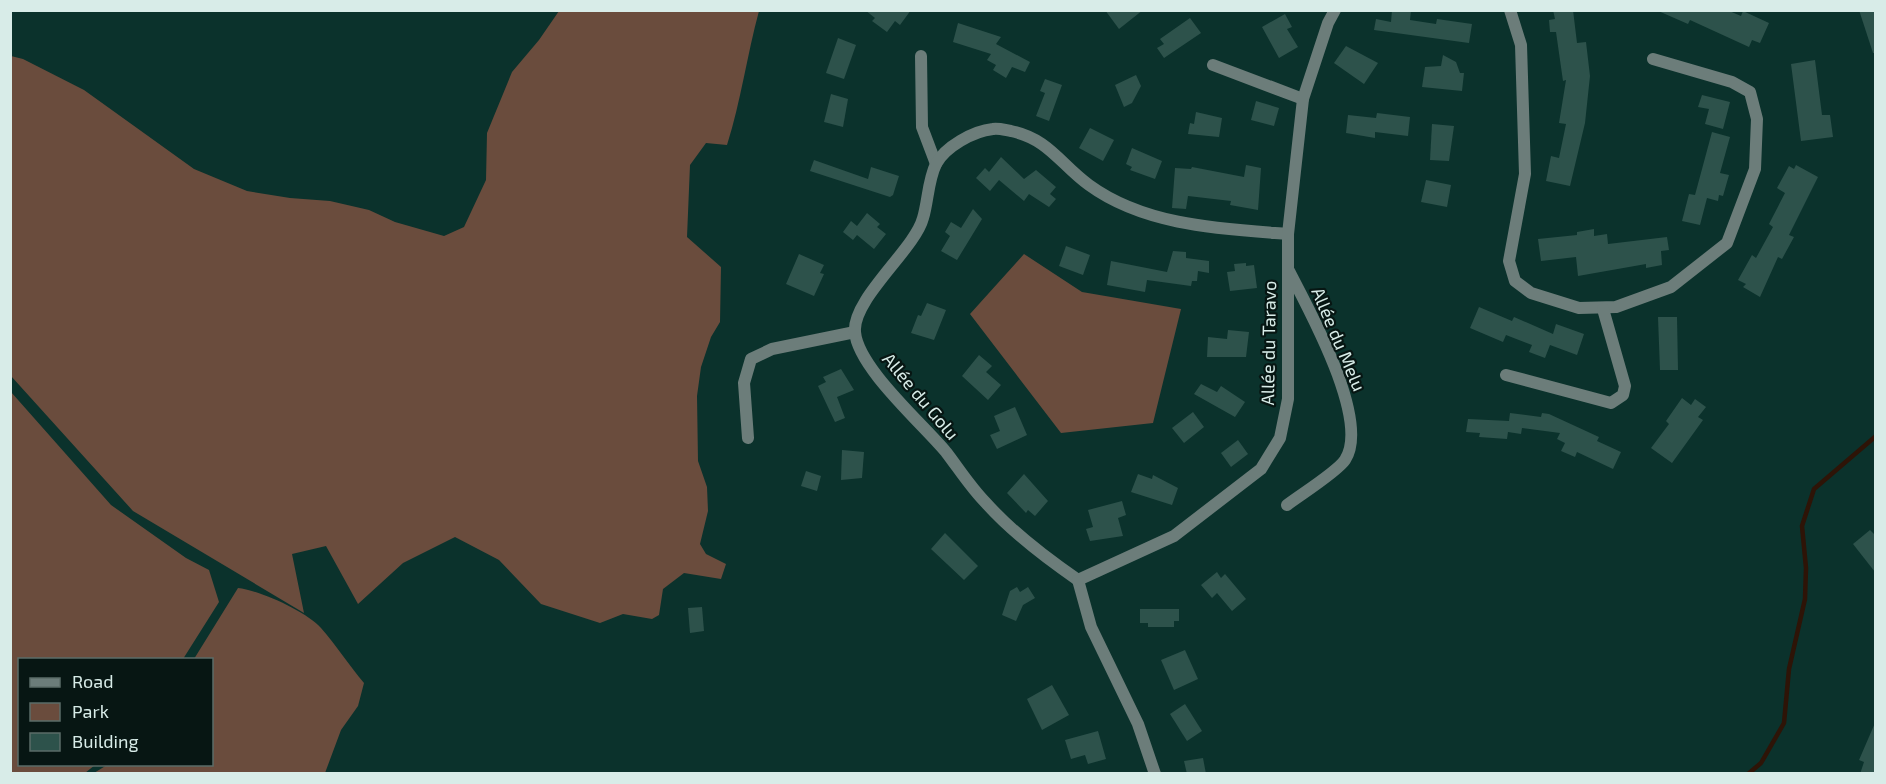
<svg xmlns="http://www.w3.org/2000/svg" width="1886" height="784" font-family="'Exo 2',sans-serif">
<rect width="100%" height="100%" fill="#0b322c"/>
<!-- green -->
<g fill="#6a4c3d">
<path d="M559,11H759C747,55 741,101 727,145L706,143L690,165L687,237L721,267L720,322L711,337L701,367L697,396L698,461L707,487L708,511L700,544L706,554L726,564L721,579L684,573L663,589L659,615L652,619L623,614L600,623L541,604L499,560L455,537L403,563L358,604L326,546L292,554L304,613L133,511L11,376V56L23,59L84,90L194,169L247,191L290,198L330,201L369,210L395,222L444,236L464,227L486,180L487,133L512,72L539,40Z"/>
<polygon points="1024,254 1082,292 1181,309 1153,423 1061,433 970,314"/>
<polygon points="11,392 111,505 186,558 209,570 219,602 183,659 20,660 20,764 95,765 85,773 11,773"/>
<path d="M238,588C259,590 307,612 321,628C336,645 349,665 364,683L358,706L341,730L325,773H94L107,765L212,764V660L194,659Z"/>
</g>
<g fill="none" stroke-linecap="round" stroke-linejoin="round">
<!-- stream -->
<polyline stroke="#2e1407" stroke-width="4.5" points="1748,774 1761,763 1784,723 1789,669 1805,599 1806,568 1802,526 1814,489 1876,436"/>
</g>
<!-- building -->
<g fill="#2d524b">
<polygon points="865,10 911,10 900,25 895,21 887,32 872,21 875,18"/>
<polygon points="1105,10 1143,10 1119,29"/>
<polygon points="1392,10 1411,10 1410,20 1436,24 1437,19 1472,24 1469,43 1374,30 1376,19 1391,22"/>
<polygon points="1553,10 1573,10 1577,43 1586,42 1590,76 1585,123 1570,186 1546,181 1551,156 1559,158 1566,124 1559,123 1566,80 1563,81 1556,32 1550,32 1549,20 1555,19"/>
<polygon points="1656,10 1727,10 1741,16 1743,11 1769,23 1760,43 1752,40 1749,47 1690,20 1688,24"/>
<polygon points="1859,10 1875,10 1875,53 1873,53"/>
<polygon points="1285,14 1292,27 1287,29 1298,47 1279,58 1262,27"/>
<polygon points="1190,18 1201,33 1164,58 1157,48 1164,44 1160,39"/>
<polygon points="958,23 1001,37 996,44 1030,62 1025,72 1012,67 1006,78 993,70 996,65 987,60 991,54 953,42"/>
<polygon points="838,38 856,45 844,79 826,73"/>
<polygon points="1346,46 1378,63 1364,84 1334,63"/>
<polygon points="1443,55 1456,62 1460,73 1464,73 1462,91 1422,87 1425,67 1441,66"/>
<polygon points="1815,60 1822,115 1830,115 1833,137 1801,141 1791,64"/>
<polygon points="1136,75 1141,86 1132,103 1124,107 1115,85"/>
<polygon points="1045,79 1062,85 1049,121 1036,116 1045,93 1040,91"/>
<polygon points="831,94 848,99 843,127 824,122"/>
<polygon points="1702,95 1730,102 1723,129 1705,124 1709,109 1698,107"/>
<polygon points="1256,101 1279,108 1274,126 1251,120"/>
<polygon points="1196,112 1222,118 1219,137 1188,134 1190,123 1194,124"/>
<polygon points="1377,113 1410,117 1408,136 1375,132 1375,138 1346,133 1348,115 1376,118"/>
<polygon points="1432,124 1454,126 1449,161 1430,160"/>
<polygon points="1090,128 1114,140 1103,161 1079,148"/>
<polygon points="1712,132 1730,137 1720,173 1729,175 1723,196 1719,195 1718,201 1707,198 1700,225 1682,221 1689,194 1695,195"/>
<polygon points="1132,148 1162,161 1155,179 1130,170 1132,167 1126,164"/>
<polygon points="1001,157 1024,179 1036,170 1056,187 1050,194 1056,199 1049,207 1029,194 1024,201 999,180 990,191 976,178 985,168 989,172"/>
<polygon points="814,160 868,179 871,167 899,176 893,195 890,197 810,171"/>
<polygon points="1246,165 1261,168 1258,210 1230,205 1231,201 1188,196 1186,209 1172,208 1175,168 1191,169 1192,167 1244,177"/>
<polygon points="1796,165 1818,177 1789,235 1794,237 1782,259 1778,257 1760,297 1743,287 1746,284 1738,280 1752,255 1756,258 1773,227 1769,224 1785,193 1777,188 1789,166 1794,169"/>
<polygon points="1426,180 1451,185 1447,207 1421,202"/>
<polygon points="973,209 982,219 957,260 941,251 950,236 945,232 951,222 961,228"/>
<polygon points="867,213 880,224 877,227 886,234 874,249 857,235 853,240 843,232 851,221 857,226"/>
<polygon points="1594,229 1594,236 1607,234 1608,244 1667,237 1669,250 1661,251 1662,265 1646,268 1646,264 1578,276 1576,257 1541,261 1538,239 1577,235 1577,232"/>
<polygon points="1066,246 1090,255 1083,275 1059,266"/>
<polygon points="1173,251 1186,252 1186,258 1209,261 1209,273 1198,271 1197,281 1192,281 1191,286 1147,280 1145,292 1107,285 1111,261 1167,272"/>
<polygon points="799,254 824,265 820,273 824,274 814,296 786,284"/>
<polygon points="1246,263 1246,266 1254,265 1257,288 1230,291 1227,272 1235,271 1234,264"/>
<polygon points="927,303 946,310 934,340 911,333 918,315 921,316"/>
<polygon points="1479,307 1512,321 1514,317 1553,334 1556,324 1584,334 1577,355 1550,345 1545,358 1529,352 1532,345 1506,335 1503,342 1470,328"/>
<polygon points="1658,317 1677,317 1678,370 1660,370"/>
<polygon points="1228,330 1249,332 1246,357 1207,357 1208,337 1227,339"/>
<polygon points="979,355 992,366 986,372 1001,385 988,400 962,376"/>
<polygon points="841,369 854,390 837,397 845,418 835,422 818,386 826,382 823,377"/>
<polygon points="1201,384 1217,392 1221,386 1245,402 1235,417 1194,394"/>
<polygon points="1682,398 1691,405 1695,399 1706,407 1698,417 1703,420 1672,463 1651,448 1669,424 1666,421"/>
<polygon points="1015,407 1027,435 997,449 990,435 1000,431 994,416"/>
<polygon points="1193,412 1204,427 1184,443 1172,428"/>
<polygon points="1510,413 1541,417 1542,413 1549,414 1599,437 1597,441 1621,452 1613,469 1577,452 1575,457 1561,451 1565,443 1557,439 1560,433 1522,428 1521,434 1508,432 1507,439 1479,437 1480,433 1466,432 1468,419 1509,421"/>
<polygon points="1238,440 1248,454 1231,467 1221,453"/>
<polygon points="842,450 864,452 862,478 841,480"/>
<polygon points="806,471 821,476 817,491 801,486"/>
<polygon points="1024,474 1048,501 1035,516 1028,510 1026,513 1007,493"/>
<polygon points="1138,474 1152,479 1153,475 1178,488 1172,505 1131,492"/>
<polygon points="1122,501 1126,515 1118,518 1123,536 1090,541 1086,529 1093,527 1088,510"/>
<polygon points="1870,530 1875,535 1875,572 1853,544"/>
<polygon points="945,533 978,566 964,580 931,549"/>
<polygon points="1217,572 1221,578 1225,574 1246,599 1232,611 1217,593 1212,598 1201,585"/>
<polygon points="1017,587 1020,592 1028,587 1035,598 1023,605 1016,621 1002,615 1010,591"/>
<polygon points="702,607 704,631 690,633 688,608"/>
<polygon points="1140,609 1179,609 1179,621 1174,621 1174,627 1148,627 1148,623 1140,623"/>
<polygon points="1185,650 1198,679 1174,690 1161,660"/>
<polygon points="1052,685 1069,715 1042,730 1027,699"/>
<polygon points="1185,704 1202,731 1187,741 1170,714"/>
<polygon points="1875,723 1875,774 1860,774 1864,762 1859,760"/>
<polygon points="1098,731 1106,759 1088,764 1085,755 1071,759 1065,740"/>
<polygon points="1203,758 1206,774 1187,774 1184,761"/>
</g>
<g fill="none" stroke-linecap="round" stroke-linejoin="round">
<!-- minor -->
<g stroke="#6c7d7a" stroke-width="12">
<polyline points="1510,10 1521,45 1525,174 1509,261 1515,281 1531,293 1579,308 1616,307 1671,287 1727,243 1755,169 1757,119 1750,92 1732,82 1653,59"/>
<polyline points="921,56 922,127 936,164"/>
<polyline points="1213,65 1303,99"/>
<polyline points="1506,375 1611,403 1623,395 1625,386 1603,309"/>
<polyline points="748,438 744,383 751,359 772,349 855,332"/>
<path d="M1287,505C1300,495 1337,472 1345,460C1371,421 1309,310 1289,271"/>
<path d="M1078,580C1046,558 1012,532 986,503C971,488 959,469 946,452C923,424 858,368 855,332C852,299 915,249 923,218C928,202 928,180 936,164C945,147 973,131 993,129C998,128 1005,130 1011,131C1049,139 1060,164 1089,185C1145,226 1222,229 1288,234"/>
<polyline points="1155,774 1138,724 1091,627 1078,580 1174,536 1261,469 1280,438 1288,399 1288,234 1303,99 1328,23 1335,10"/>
</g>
</g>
<g text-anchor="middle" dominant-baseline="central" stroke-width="4.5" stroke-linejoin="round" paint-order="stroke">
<!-- street labels -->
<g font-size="18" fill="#d8ece8" stroke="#071613">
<text transform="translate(1339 339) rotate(67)">Allée du Melu</text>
<text transform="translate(1268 343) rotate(-89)">Allée du Taravo</text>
<text transform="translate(921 396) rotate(50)">Allée du Golu</text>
</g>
</g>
<!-- border -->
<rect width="1886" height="784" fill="none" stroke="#d8ece8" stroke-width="24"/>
<!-- legend -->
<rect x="18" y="658" width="195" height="108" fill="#071613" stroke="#5b6c68" stroke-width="1.5"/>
<rect x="30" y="678" width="30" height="9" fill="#6c7d7a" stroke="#5b6c68" stroke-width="1.5"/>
<text x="72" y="688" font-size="18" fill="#d8ece8">Road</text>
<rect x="30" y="703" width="30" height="18" fill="#6a4c3d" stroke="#5b6c68" stroke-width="1.5"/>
<text x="72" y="718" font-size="18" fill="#d8ece8">Park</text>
<rect x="30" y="733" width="30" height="18" fill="#2d524b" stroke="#5b6c68" stroke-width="1.5"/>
<text x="72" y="748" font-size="18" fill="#d8ece8">Building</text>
</svg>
